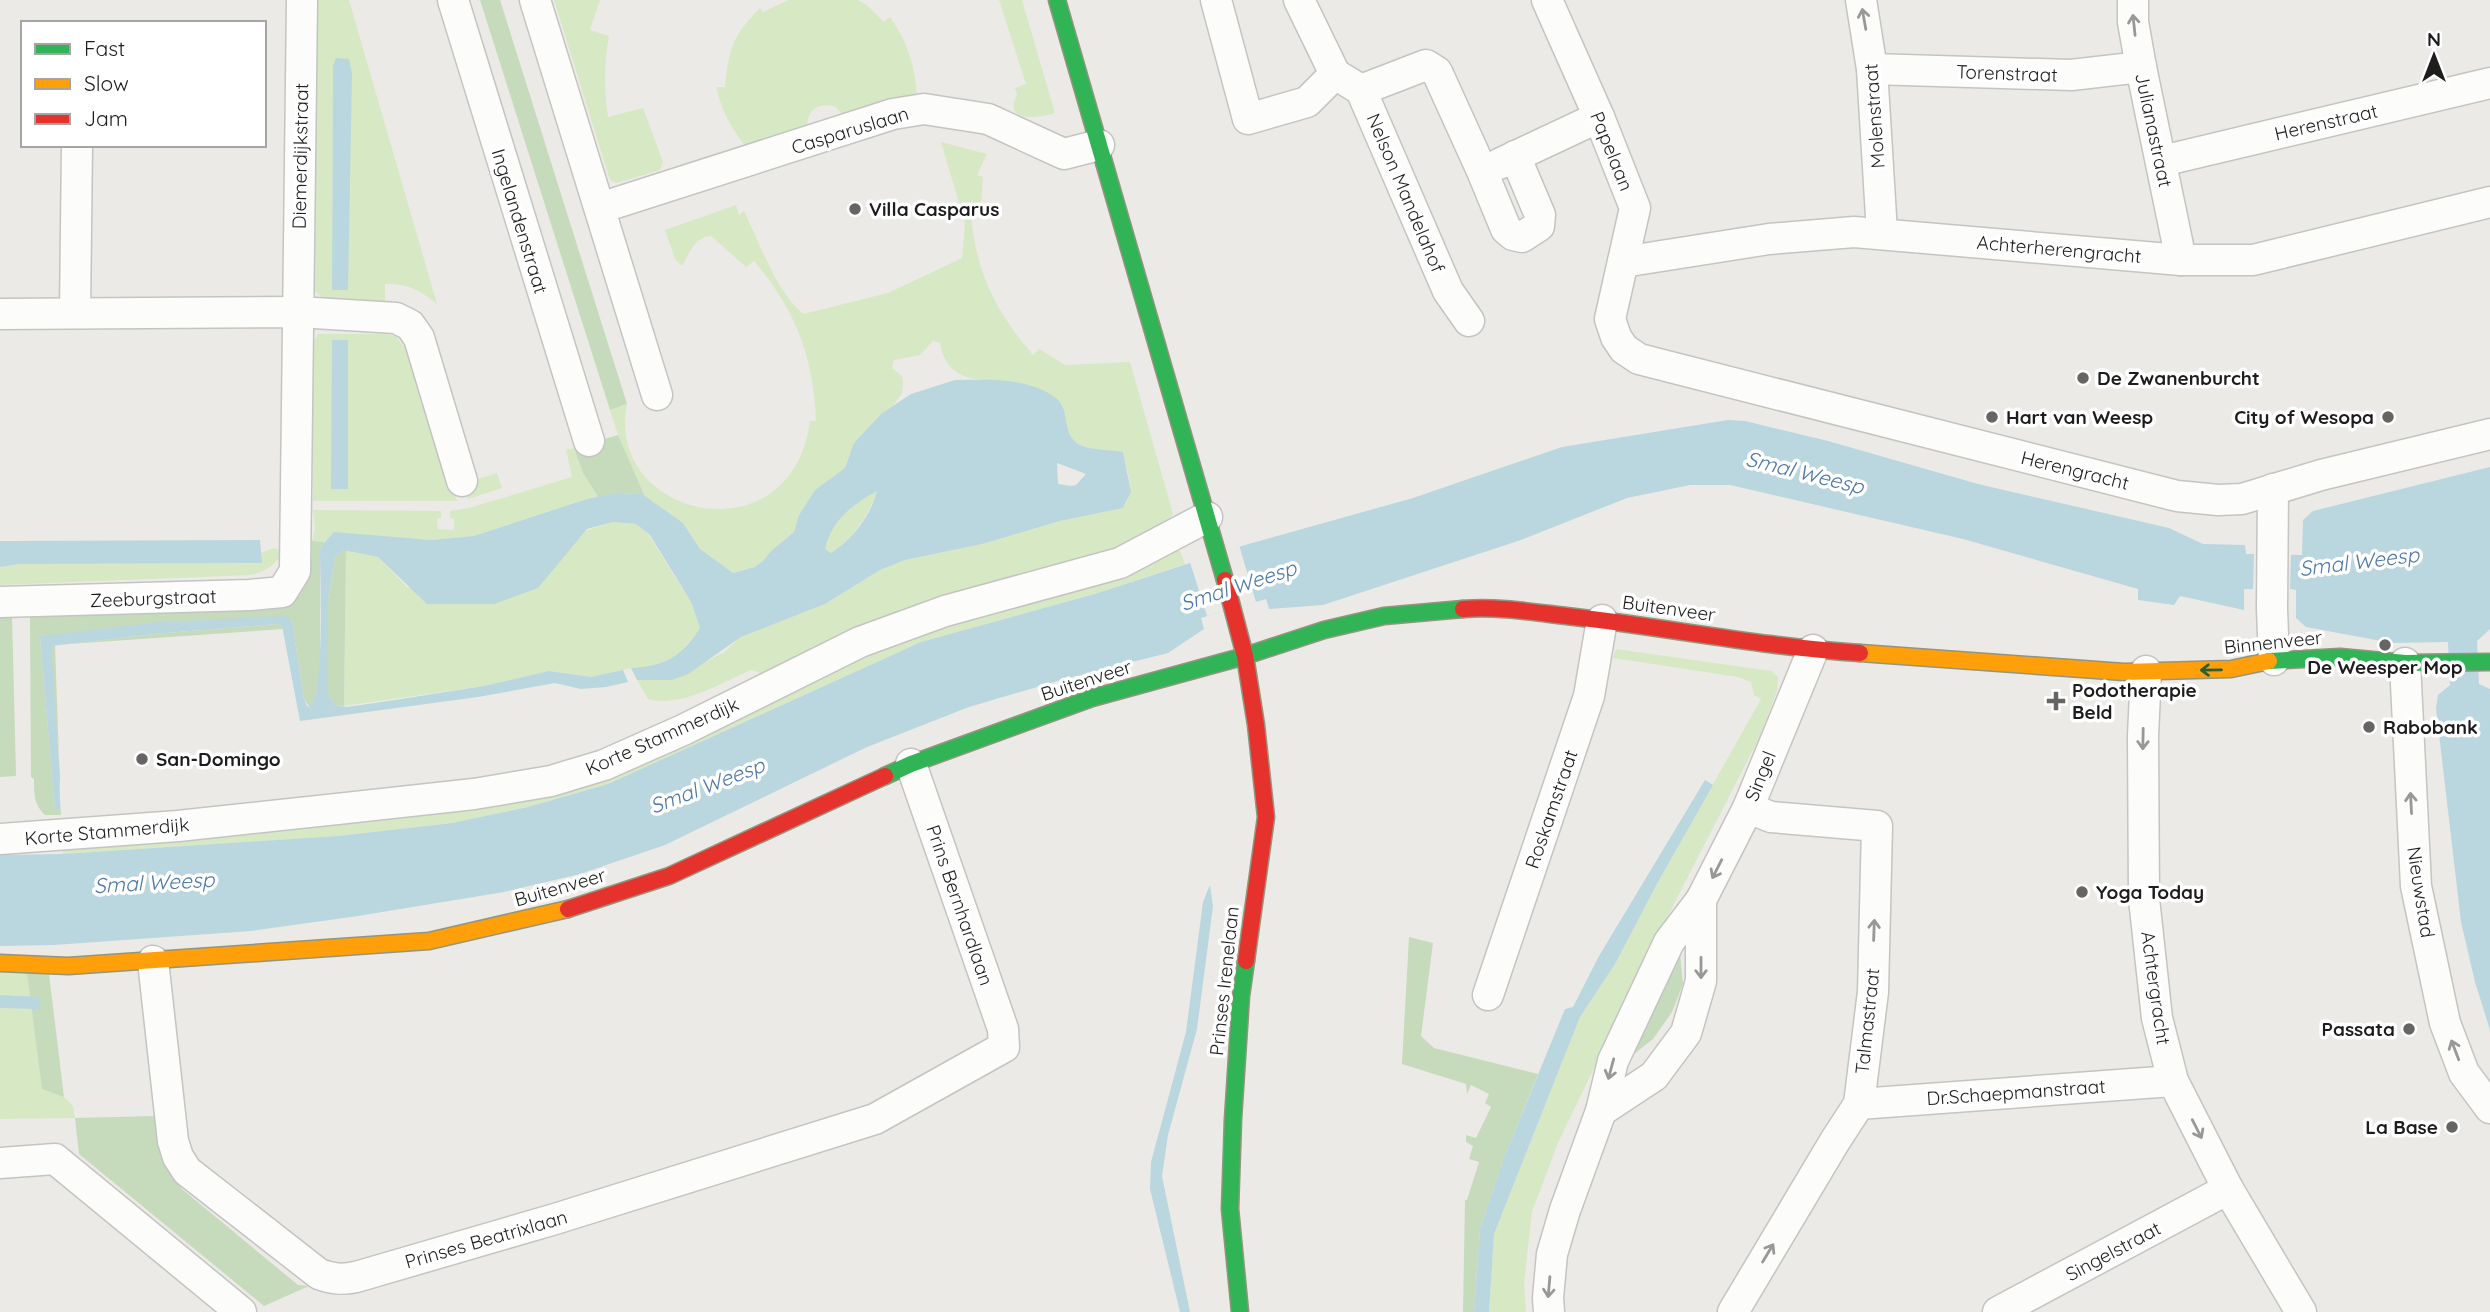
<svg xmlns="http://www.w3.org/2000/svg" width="2490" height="1312" font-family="Quicksand,sans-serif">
<rect width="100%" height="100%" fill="#eceae6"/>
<!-- grass -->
<g fill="#d7e8c5" fill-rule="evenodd">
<path d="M316,0H349L437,304C421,291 407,283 385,284V303L326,301L315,291ZM337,58L347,290L332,289L333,66Z"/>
<path d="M554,0H600L590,30L609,36C604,63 604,90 608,117L643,108L663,162L660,170L617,183L610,180Z"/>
<path d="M789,0H858L867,5L884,22L890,17C908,43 915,65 917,97L844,117L836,107C820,101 805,110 808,128L747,148C731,128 722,112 716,87H725C729,49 732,36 760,8L763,12Z"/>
<path d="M999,0H1022L1055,113C1040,118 1002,123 1017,95L1015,88L1026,84Z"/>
<path d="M941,142L987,154L977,175L983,177L981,204H970C974,267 992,307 1033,355L1039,349L1065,365L1130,362L1173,514L1158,531L1129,549L775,678L751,670C721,683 681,708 648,699L637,680H672L724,652L741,637L825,604L880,570L905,560L982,544L1060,521L1123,508C1136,490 1127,473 1123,452C1107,450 1083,451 1072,439C1066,433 1067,425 1066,418C1062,401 1049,392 1033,387C998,374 949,394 940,343L933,341L920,355L894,360L892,368L902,376L903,382L902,393L894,405L881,414L854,443L845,468L815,490L799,515L794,532L771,551L764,560L755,567L733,573L700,549L683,523L645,497L618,435L610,410L627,404C604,517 791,562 810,421H816C813,355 796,311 754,261L746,267L711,236C695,236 689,254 682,266L675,259L665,230L736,205L739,215L744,211C761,245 774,288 803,314L888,293L962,258L965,223Z"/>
<path d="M318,334H386L396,336L403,346L409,344L457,501H313L312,344ZM348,341V488L332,489Z"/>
<polygon points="574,448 583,473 599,498 587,499 474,536 431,540 335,533 324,542 312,541 315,529 313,510 441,511 441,518 437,519 438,529 454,530 454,519 450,518 450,511 469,508 572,477 566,450"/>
<polygon points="497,473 502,488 468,499 463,484"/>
<path d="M878,490C868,515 854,538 831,553L824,549C832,520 853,504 878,490Z"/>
<polygon points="613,522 636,524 649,535 692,604 701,628 677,656 669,661 650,667 631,668 605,675 591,677 549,671 484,686 344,706 346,550 378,557 408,588"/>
<polygon points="1177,543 1185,564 1098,593 921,642 608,784 528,807 452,823 338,836 63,854 63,841 505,797 855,654"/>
<path d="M274,548L283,552C274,566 267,571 251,575L0,585V567L20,564L261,563V553Z"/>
<polygon points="1616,649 1771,671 1778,677 1777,691 1759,738 1655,941 1558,1143 1532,1212 1524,1283 1526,1312 1489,1312 1494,1234 1580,1017 1615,964 1658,882 1761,699 1754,695 1751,682 1738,677 1613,658"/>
<polygon points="0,972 27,973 42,1088 64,1097 73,1106 75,1118 0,1119"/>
</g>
<!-- forest -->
<g fill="#c6dabc">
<polygon points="480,0 500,0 627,404 610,410"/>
<polygon points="618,435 645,497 641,494 617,493 599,498 583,473 574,448"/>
<path d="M312,541L324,542L320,549V675L313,706L310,708L304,699L292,621L40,636L55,810L59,809V785L61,815H45C34,804 34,795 34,779L31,777L30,616L139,612L280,601L299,595C311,577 312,562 312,541Z"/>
<polygon points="344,550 346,550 344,706 335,705 328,695 328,599 335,557"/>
<polygon points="0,615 12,615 16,776 0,777"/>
<polygon points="277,624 282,626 283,629 55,645 59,760 50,646 154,634"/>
<polygon points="1409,937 1433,943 1421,1036 1434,1048 1538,1074 1505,1155 1480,1229 1474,1312 1463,1312 1465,1200 1467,1200 1479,1162 1469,1159 1473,1146 1466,1142 1466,1135 1476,1138 1491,1107 1485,1103 1489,1094 1471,1085 1467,1094 1466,1084 1402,1064"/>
<polygon points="1679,944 1683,984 1672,1012 1653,1039 1624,1062"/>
<polygon points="27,973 49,974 64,1097 42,1089"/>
<path d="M157,1116C162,1148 161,1165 183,1190L298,1285L309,1286L264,1306L79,1154L75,1118Z"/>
</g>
<!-- water -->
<g fill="#bad6de" fill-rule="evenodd">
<polygon points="336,58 349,59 352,73 348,290 332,290 333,66"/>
<polygon points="332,340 348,340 348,489 331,489"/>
<path d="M955,380C988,380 1028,377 1056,398C1073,412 1058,438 1085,447C1096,450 1111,450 1123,452L1131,492L1123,508L1060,521L982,544L905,560L880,570L825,604L741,637L688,674L672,680H637L631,668C666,666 681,657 700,628L692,604L682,587L650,535L636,524L613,522L587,529L538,588L494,604H427L378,557L344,550L335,557L328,599V695L335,705L347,707L395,700L484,686L549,671L591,677L623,670L628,682L606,687L581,689L555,683L478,697L300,721L282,626L277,624L154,634L51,646L60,775L59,809L55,811L40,636L160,622L286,616L292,621L304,699L307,706L310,707C325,695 320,575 320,549L323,544L334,532L431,540L474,536L587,499L617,493L642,494L683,523L700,549L733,573L755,567L764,560L771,551L794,532L799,515L815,490L845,468L854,443L881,414L911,394ZM1057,463L1086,474L1076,485L1070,486L1058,484ZM877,491C871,515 853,539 831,553L825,549C831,521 853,504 877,491Z"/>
<polygon points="1728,420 1745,421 1828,441 1978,484 2169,528 2203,544 2245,545 2246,554 2302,555 2303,520 2313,511 2490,467 2490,629 2477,641 2479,684 2490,689 2490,1030 2475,982 2461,922 2436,708 2438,695 2450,685 2448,642 2392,643 2306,627 2296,618 2296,590 2244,589 2244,610 2180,596 2174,605 2138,600 2138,589 1963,539 1730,485 1690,485 1627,498 1521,540 1323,605 1269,609 1266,599 1207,616 1201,618 1204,629 1168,653 1061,680 969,707 867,747 665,845 580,874 504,892 358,916 251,931 54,945 0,946 0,855 63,854 338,836 452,823 528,807 608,784 921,642 1098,593 1245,545 1413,498 1562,447"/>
<polygon points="260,540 262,563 20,564 0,567 0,541"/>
<polygon points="1705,780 1713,785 1658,882 1615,964 1580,1017 1494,1234 1489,1312 1474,1312 1480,1229 1505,1155 1565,1009 1573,1007 1599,956"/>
<polygon points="1210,885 1213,906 1197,1029 1168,1135 1162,1176 1190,1312 1180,1312 1150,1189 1151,1162 1186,1032 1203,902"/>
<polygon points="0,995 40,997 40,1009 0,1008"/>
</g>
<!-- pier -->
<g fill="#eceae6">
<polygon points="1244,542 1239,545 1256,602 1207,616 1189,559"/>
<polygon points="2254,553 2291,554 2290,589 2296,590 2295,609 2292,609 2292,593 2247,593 2245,608 2244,590 2253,590"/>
</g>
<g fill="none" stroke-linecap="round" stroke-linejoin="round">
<!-- street casing -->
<g stroke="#c4c4c2" stroke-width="33">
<g id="street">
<polyline points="453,0 589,441"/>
<polyline points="535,0 657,395"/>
<polyline points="1216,0 1248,119 1307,102 1335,74"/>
<polyline points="1299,0 1335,74"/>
<polyline points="1547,0 1599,117 1635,208 1610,319 1616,337 1624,349 1639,359 2177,496 2218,500 2242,499 2321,475 2490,434"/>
<polyline points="1861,0 1872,69 1882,233"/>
<polyline points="2133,0 2133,22 2141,67 2181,260"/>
<polyline points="1872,69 2071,75 2141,67"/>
<polyline points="1335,74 1361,90 1448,291 1469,321"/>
<polyline points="1361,90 1426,65 1437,72 1482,171 1506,229 1513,235 1522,237 1539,226 1540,215 1515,156"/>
<polyline points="2162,161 2490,83"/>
<polyline points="1499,164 1599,117"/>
<polyline points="600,208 893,114 924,109 988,119 1064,154 1099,145"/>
<polyline points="1623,262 1769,239 1854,232 2181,260 2253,260 2490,202"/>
<polyline points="75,313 77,145"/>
<polyline points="0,314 298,312 396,318 410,325 419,338 462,481"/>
<polyline points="2273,489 2272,609 2274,660"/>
<polyline points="0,602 250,595 282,592 295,571 302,0"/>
<polyline points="2405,663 2416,886 2445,1023 2464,1073 2490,1108"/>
<polyline points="2146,671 2143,736 2144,899 2157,1018 2173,1081 2228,1189 2301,1312"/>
<polyline points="0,839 178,826 337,809 474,794 551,781 604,765 683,730 860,642 945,611 1120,563 1207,517"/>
<path d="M153,961L173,1141L178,1157L187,1171L319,1274C332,1279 342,1280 356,1277L555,1219L875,1119L1004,1047L1003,1029L911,764"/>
<polyline points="1488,995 1589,696 1602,620"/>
<polyline points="1859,1104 2173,1081"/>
<polyline points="1601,1111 1654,1076 1686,1033 1701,981 1701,900"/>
<polyline points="0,1163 55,1159 241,1312"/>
<polyline points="1549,1312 1548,1298 1552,1254 1565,1210 1601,1111 1613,1061 1669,942 1701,900 1748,808 1813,650"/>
<polyline points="1733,1312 1835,1141 1859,1104 1873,992 1877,826 1771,817 1748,808"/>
<polyline points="1998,1312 2228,1189"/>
</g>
</g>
<!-- fast casing -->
<g stroke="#93957f" stroke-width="19">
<g id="fast">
<polyline points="1057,0 1225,580"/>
<polyline points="2269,661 2340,657 2405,663 2490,662"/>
<polyline points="885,776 911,764 1092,698 1245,656 1324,630 1384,616 1463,609"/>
<polyline points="1240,1312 1230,1209 1233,1119 1241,996 1246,961"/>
</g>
</g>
<!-- slow casing -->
<g stroke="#93957f" stroke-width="19">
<g id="slow">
<polyline points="1860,653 2124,672 2231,669 2269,661"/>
<polyline points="0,963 68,966 429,941 568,909"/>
</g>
</g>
<!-- jam casing -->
<g stroke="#93957f" stroke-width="19">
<g id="jam">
<polyline points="1225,580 1245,656 1256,725 1266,817 1246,961"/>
<path d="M1463,609C1500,606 1538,613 1575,617C1670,628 1764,647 1860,653"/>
<polyline points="568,909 669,876 885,776"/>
</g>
</g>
<!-- street -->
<use href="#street" stroke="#fcfcfb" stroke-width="30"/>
<!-- fast -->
<use href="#fast" stroke="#30b455" stroke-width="16"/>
<!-- slow -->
<use href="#slow" stroke="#ff9f0a" stroke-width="16"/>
<!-- jam -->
<use href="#jam" stroke="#e5322d" stroke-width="16"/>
</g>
<!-- one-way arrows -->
<defs><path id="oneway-shaft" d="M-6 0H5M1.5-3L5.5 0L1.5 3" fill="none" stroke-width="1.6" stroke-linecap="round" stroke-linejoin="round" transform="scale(1.75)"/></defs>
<g stroke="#989897">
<use href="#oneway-shaft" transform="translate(1864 19) rotate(-100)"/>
<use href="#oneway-shaft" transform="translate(2134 25) rotate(-96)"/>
<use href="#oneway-shaft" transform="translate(2143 739) rotate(91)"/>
<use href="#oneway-shaft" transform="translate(2411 803) rotate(-93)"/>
<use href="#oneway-shaft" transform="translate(1717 869) rotate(117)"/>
<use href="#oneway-shaft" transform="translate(1874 930) rotate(-88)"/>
<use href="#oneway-shaft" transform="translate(1701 968) rotate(90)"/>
<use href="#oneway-shaft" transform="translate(2455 1050) rotate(-111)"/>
<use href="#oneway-shaft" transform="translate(1611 1069) rotate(105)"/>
<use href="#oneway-shaft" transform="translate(2197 1129) rotate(63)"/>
<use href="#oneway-shaft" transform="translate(1768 1253) rotate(-59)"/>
<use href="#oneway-shaft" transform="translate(1549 1287) rotate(95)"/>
</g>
<use stroke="#266136" href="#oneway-shaft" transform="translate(2211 670) rotate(179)"/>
<!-- markers -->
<g fill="#656563" stroke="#fff" stroke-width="2.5">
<circle cx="855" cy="209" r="7"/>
<circle cx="2083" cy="378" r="7"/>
<circle cx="1992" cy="417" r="7"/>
<circle cx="2388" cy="417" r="7"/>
<circle cx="2385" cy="645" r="7"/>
<path d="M2052.5 690.5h7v7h7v7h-7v7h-7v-7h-7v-7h7z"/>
<circle cx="2369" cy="727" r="7"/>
<circle cx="142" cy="759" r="7"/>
<circle cx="2082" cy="892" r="7"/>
<circle cx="2409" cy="1029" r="7"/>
<circle cx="2452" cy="1127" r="7"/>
</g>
<g text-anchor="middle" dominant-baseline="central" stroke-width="7" stroke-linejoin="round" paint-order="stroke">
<!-- street labels -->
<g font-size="19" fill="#1d1d1d" stroke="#fff">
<text transform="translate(2007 73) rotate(2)">Torenstraat</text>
<text transform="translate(1874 116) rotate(-94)">Molenstraat</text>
<text transform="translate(2326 122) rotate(-13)">Herenstraat</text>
<text transform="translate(850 130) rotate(-17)">Casparuslaan</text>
<text transform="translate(2154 130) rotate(78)">Julianastraat</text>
<text transform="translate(1612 151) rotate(68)">Papelaan</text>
<text transform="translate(300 156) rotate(-89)">Diemerdijkstraat</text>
<text transform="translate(1406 193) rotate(67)">Nelson Mandelahof</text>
<text transform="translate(520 221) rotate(73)">Ingelandenstraat</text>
<text transform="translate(2059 249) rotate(5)">Achterherengracht</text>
<text transform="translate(2075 470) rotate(14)">Herengracht</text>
<text transform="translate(153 598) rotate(-2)">Zeeburgstraat</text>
<text transform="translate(1669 608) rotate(8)">Buitenveer</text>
<text transform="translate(2273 642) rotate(-6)">Binnenveer</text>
<text transform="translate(1086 680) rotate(-18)">Buitenveer</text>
<text transform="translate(662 736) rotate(-24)">Korte Stammerdijk</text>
<text transform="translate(1760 776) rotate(-68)">Singel</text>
<text transform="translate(1551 809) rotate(-71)">Roskamstraat</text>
<text transform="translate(107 831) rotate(-5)">Korte Stammerdijk</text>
<text transform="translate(560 887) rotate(-16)">Buitenveer</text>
<text transform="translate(2421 892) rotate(81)">Nieuwstad</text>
<text transform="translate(960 905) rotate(71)">Prins Bernhardlaan</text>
<text transform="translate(1224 981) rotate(-84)">Prinses Irenelaan</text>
<text transform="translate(2156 988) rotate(82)">Achtergracht</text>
<text transform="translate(1867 1021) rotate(-84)">Talmastraat</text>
<text transform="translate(2016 1092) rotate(-4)">Dr.Schaepmanstraat</text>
<text transform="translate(486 1239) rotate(-16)">Prinses Beatrixlaan</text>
<text transform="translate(2113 1251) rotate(-28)">Singelstraat</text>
</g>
<!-- poi labels -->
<g font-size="19" font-weight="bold" fill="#1d1d1d" stroke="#fff" text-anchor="start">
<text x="869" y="209">Villa Casparus</text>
<text x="2097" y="378">De Zwanenburcht</text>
<text x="2006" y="417">Hart van Weesp</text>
<text x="2374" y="417" text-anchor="end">City of Wesopa</text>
<text x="2385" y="667" text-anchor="middle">De Weesper Mop</text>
<text x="2072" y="690">Podotherapie<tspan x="2072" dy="22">Beld</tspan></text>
<text x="2383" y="727">Rabobank</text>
<text x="156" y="759">San-Domingo</text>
<text x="2096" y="892">Yoga Today</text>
<text x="2395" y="1029" text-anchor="end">Passata</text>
<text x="2438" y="1127" text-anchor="end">La Base</text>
</g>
<!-- water labels -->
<g font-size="21" font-style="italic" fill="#4d78aa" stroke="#fff">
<text transform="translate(1805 472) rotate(14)">Smal Weesp</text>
<text transform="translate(2359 561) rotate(-7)">Smal Weesp</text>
<text transform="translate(1238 585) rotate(-18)">Smal Weesp</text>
<text transform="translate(707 785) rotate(-21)">Smal Weesp</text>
<text transform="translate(154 882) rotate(-3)">Smal Weesp</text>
</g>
</g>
<!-- legend -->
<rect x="21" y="21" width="245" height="126" fill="#ffffff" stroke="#a5a5a5" stroke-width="2"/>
<rect x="35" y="44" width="35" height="10" fill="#30b455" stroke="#a5a5a5" stroke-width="2"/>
<text x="84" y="56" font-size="21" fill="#1d1d1d">Fast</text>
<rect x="35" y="79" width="35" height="10" fill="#ff9f0a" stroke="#a5a5a5" stroke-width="2"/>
<text x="84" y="91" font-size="21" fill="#1d1d1d">Slow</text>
<rect x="35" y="114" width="35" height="10" fill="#e5322d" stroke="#a5a5a5" stroke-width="2"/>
<text x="84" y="126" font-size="21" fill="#1d1d1d">Jam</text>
<!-- north arrow -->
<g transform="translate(2434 56)" stroke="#ffffff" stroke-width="5" paint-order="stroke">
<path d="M0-5L12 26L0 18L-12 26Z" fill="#1d1d1d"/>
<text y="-10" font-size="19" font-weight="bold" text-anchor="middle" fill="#1d1d1d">N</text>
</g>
</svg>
